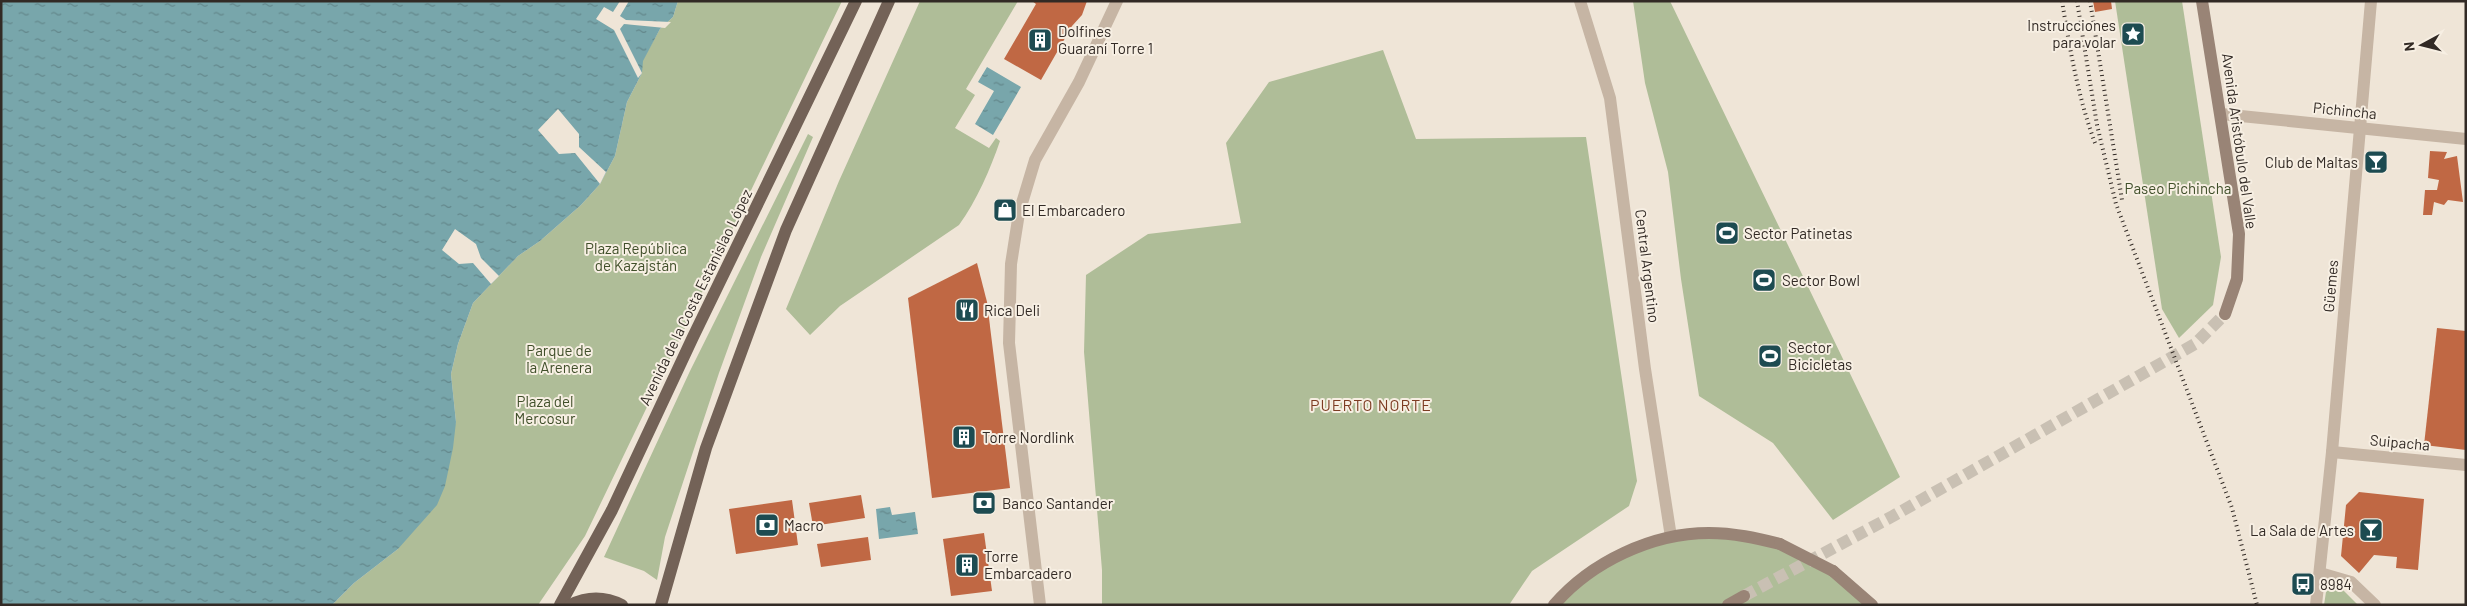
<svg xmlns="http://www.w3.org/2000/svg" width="2467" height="606" font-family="Barlow,sans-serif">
<defs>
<pattern id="water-ripples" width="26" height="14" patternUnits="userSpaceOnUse" patternTransform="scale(1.25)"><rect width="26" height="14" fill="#78a6ab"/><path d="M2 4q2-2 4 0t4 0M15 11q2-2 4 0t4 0" fill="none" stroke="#63878b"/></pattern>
</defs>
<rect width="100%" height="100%" fill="#efe5d7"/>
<!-- green -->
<g fill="#afbd98">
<polygon points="678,1 842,1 585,536 538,605 332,605 354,583 398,549 456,422 451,374 458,344 473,303 518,256 540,241 581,205 600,184 615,156 627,102 642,73 642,61 660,29 673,17"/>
<path d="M920,1H1018L966,89L975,95L955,128L989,148L996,138L1000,141C990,170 977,200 959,225L840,306L810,335L786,309L839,181Z"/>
<polygon points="1633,1 1670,1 1900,477 1833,520 1773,443 1699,396 1681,279 1668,172 1645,83"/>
<polygon points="2115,1 2182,1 2221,257 2213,305 2179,338 2162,309"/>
<polygon points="1383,50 1416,139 1586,137 1637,481 1629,506 1532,571 1509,605 1102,605 1102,570 1084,352 1086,275 1148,234 1241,223 1226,143 1269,82"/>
<polygon points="808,134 813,137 761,257 719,373 665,537 657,580 644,571 604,557 690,371"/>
<polygon points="1744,535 1833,571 1872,605 1554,605 1595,568 1671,537"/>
<polygon points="2330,588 2343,590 2358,605 2324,605 2326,592"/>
</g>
<!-- water -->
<g fill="url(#water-ripples)">
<polygon points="1,1 678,1 673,17 660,29 643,61 642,73 627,102 615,156 600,184 581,205 540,241 518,256 473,303 458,344 451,374 456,422 453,448 445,486 437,505 398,549 354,583 332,605 1,605"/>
<polygon points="987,67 1021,87 993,135 975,124 994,91 978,82"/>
<polygon points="890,507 892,515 915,512 918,534 879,539 876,509"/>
</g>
<!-- pier -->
<g fill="#efe5d7">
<polygon points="620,1 629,1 620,16 626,20 671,22 665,28 624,24 620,29 642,73 638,78 614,30 596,19 604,7 613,12"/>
<polygon points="558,109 579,134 579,147 606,172 600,184 575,153 559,154 538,130"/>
<polygon points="455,229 476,244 481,258 499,276 491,284 473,263 459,264 442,250"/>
</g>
<!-- building -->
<g fill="#c06844">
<polygon points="1032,1 1087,1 1082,15 1072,26 1041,80 1004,59 1036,4"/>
<polygon points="2093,1 2111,1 2112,9 2095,12"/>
<polygon points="2430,151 2447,152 2444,159 2457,156 2463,202 2448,200 2444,205 2434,202 2432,215 2423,215 2425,190 2437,190 2439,180 2428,178"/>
<polygon points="1004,202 1009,203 1006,218 1001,217"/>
<polygon points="977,263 987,302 1010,488 932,498 908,298"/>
<polygon points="2437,328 2466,331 2466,450 2424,445"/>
<polygon points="2359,492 2424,499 2418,570 2396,568 2397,557 2374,555 2359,573 2341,556 2346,505"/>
<polygon points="861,495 865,518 813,526 809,503"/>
<polygon points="792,500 798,545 736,554 729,509"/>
<polygon points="984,533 992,591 951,596 943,539"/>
<polygon points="868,537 871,560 821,567 817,544"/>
</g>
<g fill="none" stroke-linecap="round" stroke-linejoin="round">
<!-- secondary-tunnel -->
<polyline stroke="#c9c0b3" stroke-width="12" stroke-dasharray="12 6" stroke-linecap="butt" points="1744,596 1893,516 2195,344 2225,314"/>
<!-- street -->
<g stroke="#c6b5a4" stroke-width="12">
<polyline points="1580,1 1610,98 1645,369 1671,537"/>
<polyline points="2221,114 2466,139"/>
<polyline points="2332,452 2466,465"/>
<polyline points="2320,573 2351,582 2375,605"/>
<polyline points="1040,605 1009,343 1011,264 1019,213 1035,160 1079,82 1117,1"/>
<polyline points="2316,605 2332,452 2371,1"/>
</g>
<!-- secondary -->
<g stroke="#998476" stroke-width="12">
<polyline points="2202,1 2239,234 2237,279 2225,314"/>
<polyline points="1833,571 1872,605"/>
<path d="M1554,605C1591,562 1652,533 1709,533C1734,533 1756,538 1780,544"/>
<polyline points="1728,605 1744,596"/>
</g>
<!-- primary -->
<g stroke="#736257" stroke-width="12">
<polyline points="560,605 612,510 693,337 856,1"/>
<path d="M570,605C588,596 604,596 622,605"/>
<polyline points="661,605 706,448 786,230 889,1"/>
</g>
<!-- rail -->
<g stroke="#322a25" stroke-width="4" stroke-dasharray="1 4" stroke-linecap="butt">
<path d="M2062,1C2070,50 2078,97 2095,143"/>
<polyline points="2077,1 2097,125 2116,204 2232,508 2257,605"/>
<polyline points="2090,1 2122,200"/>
</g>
<!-- secondary-bridge -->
<polyline stroke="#998476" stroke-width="12" points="1780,544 1833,571"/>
</g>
<!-- icons -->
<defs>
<g id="sight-square" transform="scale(1.25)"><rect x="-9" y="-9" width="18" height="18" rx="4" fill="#1d4b51" stroke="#f7efe3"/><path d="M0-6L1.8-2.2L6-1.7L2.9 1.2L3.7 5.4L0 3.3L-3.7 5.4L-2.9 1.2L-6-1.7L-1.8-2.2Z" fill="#fff"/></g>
<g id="building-square" transform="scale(1.25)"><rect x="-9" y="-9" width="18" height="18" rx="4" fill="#1d4b51" stroke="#f7efe3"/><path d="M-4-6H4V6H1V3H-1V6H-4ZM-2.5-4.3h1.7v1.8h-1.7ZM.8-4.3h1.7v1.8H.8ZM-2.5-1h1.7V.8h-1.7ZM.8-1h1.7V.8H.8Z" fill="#fff"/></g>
<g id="bar-square" transform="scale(1.25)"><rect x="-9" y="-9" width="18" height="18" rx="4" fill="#1d4b51" stroke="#f7efe3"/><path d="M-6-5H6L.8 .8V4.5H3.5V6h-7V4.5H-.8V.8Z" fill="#fff"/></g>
<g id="shop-square" transform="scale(1.25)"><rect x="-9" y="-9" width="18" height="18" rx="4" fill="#1d4b51" stroke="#f7efe3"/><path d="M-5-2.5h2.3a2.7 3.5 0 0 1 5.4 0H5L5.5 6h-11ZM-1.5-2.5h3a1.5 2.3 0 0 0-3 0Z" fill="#fff"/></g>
<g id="stadium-square" transform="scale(1.25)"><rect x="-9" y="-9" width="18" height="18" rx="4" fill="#1d4b51" stroke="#f7efe3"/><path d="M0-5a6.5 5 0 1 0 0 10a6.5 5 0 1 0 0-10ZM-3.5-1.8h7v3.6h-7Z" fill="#fff"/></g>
<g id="restaurant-square" transform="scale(1.25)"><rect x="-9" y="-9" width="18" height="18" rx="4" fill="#1d4b51" stroke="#f7efe3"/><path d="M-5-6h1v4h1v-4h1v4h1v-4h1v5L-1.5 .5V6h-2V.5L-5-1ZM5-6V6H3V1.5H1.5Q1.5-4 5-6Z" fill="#fff"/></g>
<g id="bank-square" transform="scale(1.25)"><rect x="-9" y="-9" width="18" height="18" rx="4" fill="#1d4b51" stroke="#f7efe3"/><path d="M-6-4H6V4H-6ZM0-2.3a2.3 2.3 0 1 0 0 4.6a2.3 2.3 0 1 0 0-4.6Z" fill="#fff"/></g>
<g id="bus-square" transform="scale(1.25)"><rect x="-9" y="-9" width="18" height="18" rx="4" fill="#1d4b51" stroke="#f7efe3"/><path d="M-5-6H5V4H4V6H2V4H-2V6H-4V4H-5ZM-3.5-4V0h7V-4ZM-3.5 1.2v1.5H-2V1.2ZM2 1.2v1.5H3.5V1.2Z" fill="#fff"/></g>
</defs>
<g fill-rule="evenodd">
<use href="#sight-square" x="2133" y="34"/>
<use href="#building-square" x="1040" y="40"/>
<use href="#bar-square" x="2376" y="162"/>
<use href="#shop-square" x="1005" y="210"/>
<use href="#stadium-square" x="1727" y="233"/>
<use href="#stadium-square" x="1764" y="280"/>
<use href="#restaurant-square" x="967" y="310"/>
<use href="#stadium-square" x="1770" y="356"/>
<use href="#building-square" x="964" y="437"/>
<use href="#bank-square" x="984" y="503"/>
<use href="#bank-square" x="767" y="525"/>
<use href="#bar-square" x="2371" y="530"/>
<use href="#building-square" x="967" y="565"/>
<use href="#bus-square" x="2303" y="584"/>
</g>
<g text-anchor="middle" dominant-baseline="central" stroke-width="4" stroke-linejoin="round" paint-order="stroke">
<!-- poi labels -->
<g font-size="15" fill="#322a25" stroke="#f7efe3" text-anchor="start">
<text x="2116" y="25" text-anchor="end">Instrucciones<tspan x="2116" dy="17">para volar</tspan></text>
<text x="1058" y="31">Dolfines<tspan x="1058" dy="17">Guaraní Torre 1</tspan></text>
<text x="2358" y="162" text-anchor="end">Club de Maltas</text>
<text x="1022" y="210">El Embarcadero</text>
<text x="1744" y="233">Sector Patinetas</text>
<text x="1782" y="280">Sector Bowl</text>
<text x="984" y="310">Rica Deli</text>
<text x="1788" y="347">Sector<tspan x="1788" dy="17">Bicicletas</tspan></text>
<text x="982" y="437">Torre Nordlink</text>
<text x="1002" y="503">Banco Santander</text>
<text x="784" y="525">Macro</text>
<text x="2354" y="530" text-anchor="end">La Sala de Artes</text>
<text x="984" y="556">Torre<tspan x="984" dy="17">Embarcadero</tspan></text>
<text x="2320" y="584">8984</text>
</g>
<!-- street labels -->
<g font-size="15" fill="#322a25" stroke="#f7efe3">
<text transform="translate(2345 110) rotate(6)">Pichincha</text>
<text transform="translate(2240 141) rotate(82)">Avenida Aristóbulo del Valle</text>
<text transform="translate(1648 266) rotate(83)">Central Argentino</text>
<text transform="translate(2330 286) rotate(-85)">Güemes</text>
<text transform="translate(695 297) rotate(-64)">Avenida de la Costa Estanislao López</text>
<text transform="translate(2400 442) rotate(5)">Suipacha</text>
</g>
<!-- park labels -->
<g font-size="15" fill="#404f2a" stroke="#f7efe3">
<text x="2178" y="188">Paseo Pichincha</text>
<text x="636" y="248">Plaza República<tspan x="636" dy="17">de Kazajstán</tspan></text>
<text x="559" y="350">Parque de<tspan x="559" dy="17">la Arenera</tspan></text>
<text x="545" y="401">Plaza del<tspan x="545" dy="17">Mercosur</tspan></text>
</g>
<!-- neighbourhood labels -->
<g font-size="16" letter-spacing="1" fill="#7d3c22" stroke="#f7efe3">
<text x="1371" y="404">PUERTO NORTE</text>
</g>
</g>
<!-- border -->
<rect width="2467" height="606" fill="none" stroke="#322a25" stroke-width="5"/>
<!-- north arrow -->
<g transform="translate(2422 45) rotate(263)" stroke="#f7efe3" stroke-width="4" paint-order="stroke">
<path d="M0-4L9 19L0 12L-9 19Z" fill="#322a25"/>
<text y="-8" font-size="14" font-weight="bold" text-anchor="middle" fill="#322a25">N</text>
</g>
</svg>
